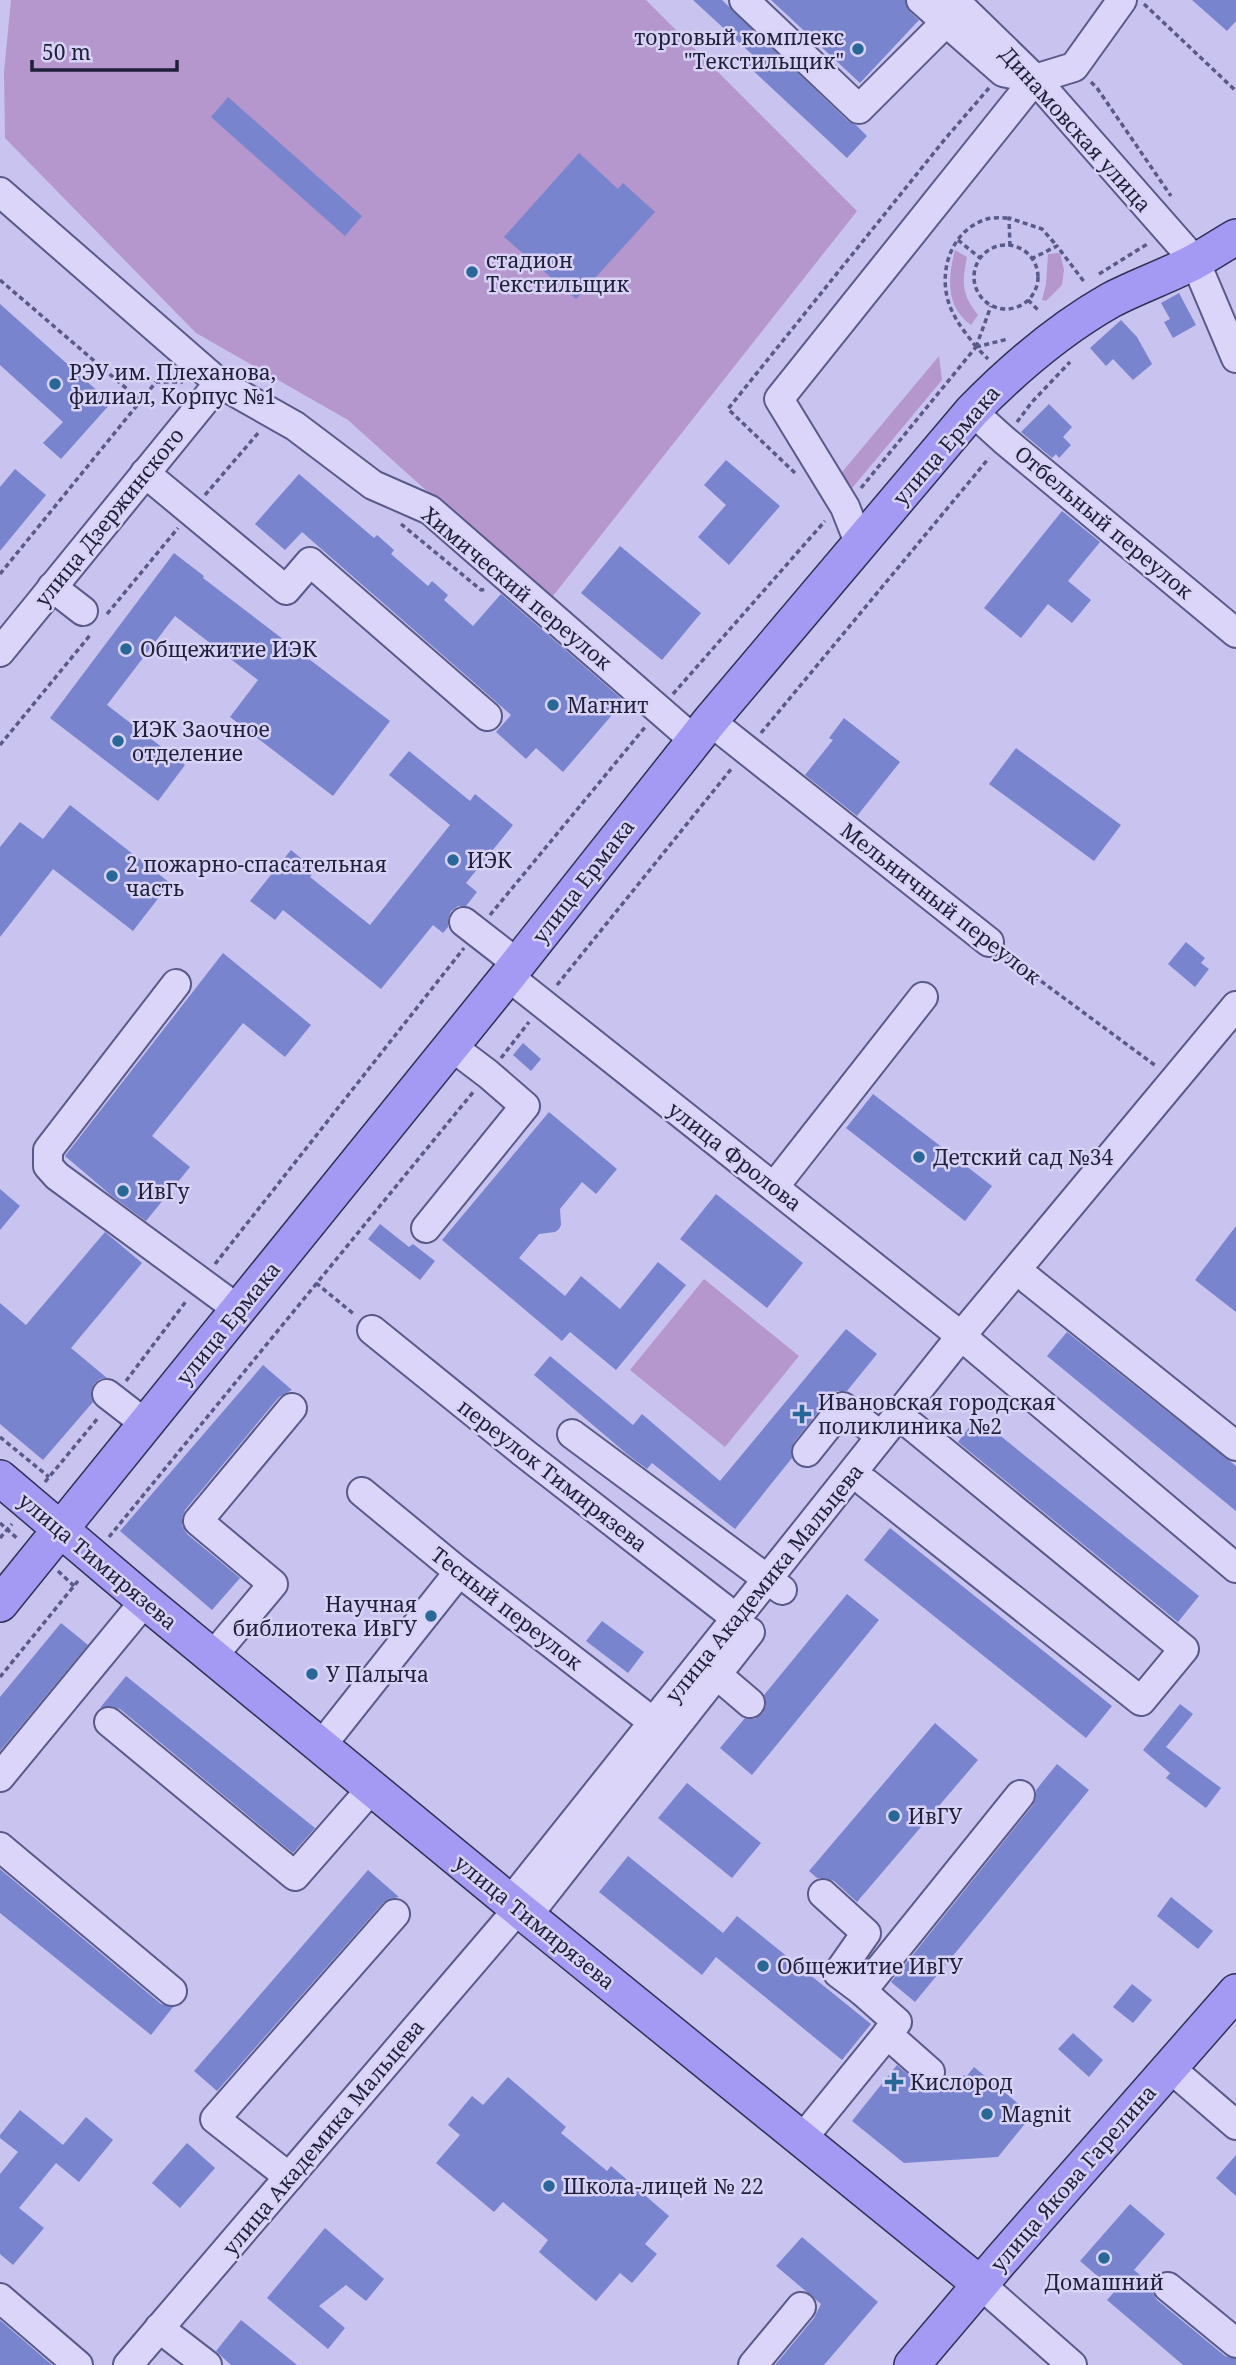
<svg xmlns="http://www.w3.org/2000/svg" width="1236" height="2365" font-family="'Noto Serif',serif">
<rect width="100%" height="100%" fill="#c9c3ef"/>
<!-- green -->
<g fill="#b596cd">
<polygon points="11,0 646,0 857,211 549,601 348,420 196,333 5,138 4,72"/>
<path d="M955,250L967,257C962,282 961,294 978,315L971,325C945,306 948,278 955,250Z"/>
<polygon points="1060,253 1064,270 1062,285 1046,301 1042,300 1046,284 1048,254"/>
<polygon points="939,356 942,380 848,493 833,483"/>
<polygon points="704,1279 799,1356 725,1447 630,1370"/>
</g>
<!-- building -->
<g fill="#7884ce">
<polygon points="693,0 722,0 848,121 856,125 867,136 847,158 748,66 756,58"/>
<polygon points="771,0 905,0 910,12 919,20 860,83"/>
<polygon points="1192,0 1236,0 1236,21 1227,31"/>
<polygon points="228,97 362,216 345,236 211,117"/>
<polygon points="579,153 618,189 623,183 655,212 576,299 504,237"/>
<polygon points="1179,293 1196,325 1173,338 1164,322 1170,319 1161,303"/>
<polygon points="0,304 111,403 61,459 43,443 63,422 0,365"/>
<polygon points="1121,320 1137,337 1152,364 1133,380 1113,359 1106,366 1090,348"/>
<polygon points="1049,404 1072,427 1063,437 1071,445 1059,458 1056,454 1052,458 1021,432"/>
<polygon points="726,460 780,506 729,565 698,537 726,505 704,485"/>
<polygon points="15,469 46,495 0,551 0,487"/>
<polygon points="299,474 374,538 377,535 394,550 391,554 428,586 432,581 448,595 444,600 473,626 501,594 624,701 563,772 536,748 526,759 496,732 511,715 302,532 285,550 255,524"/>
<polygon points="1062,511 1100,542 1068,581 1091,600 1072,623 1048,604 1021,638 984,608"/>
<polygon points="620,546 701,613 662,660 581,593"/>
<polygon points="174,553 204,576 203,578 390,721 333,796 230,717 258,680 175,616 107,705 185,765 158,801 50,718"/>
<polygon points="844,718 900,762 857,816 805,775 833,740 829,738"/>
<polygon points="1016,748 1121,825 1094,861 989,784"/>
<polygon points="409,751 470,801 475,794 513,825 466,883 477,892 466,906 458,906 451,911 448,919 448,927 443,933 433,925 381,989 283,910 275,920 250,901 291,850 315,870 310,877 370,925 450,825 389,775"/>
<polygon points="70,805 170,883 133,931 53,869 0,937 0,847 20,822 43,839"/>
<polygon points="1186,942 1205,958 1201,963 1209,969 1195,987 1168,964"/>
<polygon points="223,953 311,1025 285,1057 243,1023 152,1136 190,1167 146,1221 112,1196 65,1156"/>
<polygon points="523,1043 541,1059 531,1071 513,1055"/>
<polygon points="873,1094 992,1186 965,1221 846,1128"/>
<polygon points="549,1112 617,1169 596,1194 582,1182 560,1209 561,1225 559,1229 555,1232 539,1234 519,1258 565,1296 581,1276 620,1309 658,1262 686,1285 616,1370 570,1332 562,1341 442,1240"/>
<polygon points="0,1189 20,1206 0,1230"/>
<polygon points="716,1194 803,1263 767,1308 680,1239"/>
<polygon points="380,1224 409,1247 413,1244 435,1261 420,1280 368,1239"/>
<polygon points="1236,1226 1236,1312 1195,1280"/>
<polygon points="105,1232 142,1263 71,1348 107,1378 100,1379 94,1384 91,1392 93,1402 43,1460 0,1424 0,1303 26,1325"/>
<polygon points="846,1329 877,1354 847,1391 837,1391 830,1397 794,1442 791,1450 792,1458 735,1529 652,1463 647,1469 627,1454 534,1375 550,1356 633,1425 642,1414 720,1481"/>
<polygon points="1067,1332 1236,1466 1236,1511 1047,1356"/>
<polygon points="263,1365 292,1390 279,1397 185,1510 182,1518 182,1526 187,1534 240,1578 212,1610 120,1531"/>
<polygon points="977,1417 1199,1596 1178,1622 958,1442"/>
<polygon points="890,1528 1112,1706 1086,1738 864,1560"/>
<polygon points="847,1594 879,1620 752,1775 720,1748 745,1718 755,1719 763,1713 766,1705 764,1695"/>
<polygon points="602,1621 644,1652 628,1673 586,1641"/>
<polygon points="61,1623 88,1645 0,1751 0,1697"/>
<polygon points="126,1676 315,1828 293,1853 120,1709 111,1706 100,1708"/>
<polygon points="1180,1704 1193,1714 1166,1747 1221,1788 1206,1808 1166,1778 1170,1773 1143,1750"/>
<polygon points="935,1723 978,1760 857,1902 834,1881 826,1878 817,1878 809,1871"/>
<polygon points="1057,1764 1089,1790 915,2002 891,1982 1033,1805 1036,1798 1036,1790"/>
<polygon points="687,1783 761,1843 732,1878 658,1818"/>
<polygon points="628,1856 723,1933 737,1916 871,2024 842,2060 716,1957 702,1975 599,1892"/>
<polygon points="0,1869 161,2004 173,2007 151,2035 0,1913"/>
<polygon points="368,1870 399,1897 389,1899 383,1903 217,2091 194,2071"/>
<polygon points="1171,1897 1213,1931 1198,1949 1157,1916"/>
<polygon points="1132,1984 1152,2000 1133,2023 1113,2007"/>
<polygon points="1073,2033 1103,2060 1089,2077 1058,2049"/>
<polygon points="897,2065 919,2084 931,2089 952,2089 964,2075 966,2077 974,2067 1032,2115 998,2157 904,2163 852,2121"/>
<polygon points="508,2077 566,2127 561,2133 607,2171 611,2166 669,2216 645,2244 657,2254 632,2283 620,2273 596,2301 539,2252 548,2240 503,2202 494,2212 436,2163 460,2135 448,2125 472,2096 483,2105"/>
<polygon points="20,2110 63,2145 86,2117 113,2140 79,2182 56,2163 19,2208 44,2228 13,2265 0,2254 0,2174 18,2152 0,2138 0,2135"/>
<polygon points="187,2143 215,2168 180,2208 152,2183"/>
<polygon points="1236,2155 1236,2196 1216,2178"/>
<polygon points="1130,2204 1165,2234 1134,2270 1152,2285 1152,2292 1157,2300 1225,2356 1236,2359 1236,2365 1183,2365 1107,2300 1115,2291 1080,2261"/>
<polygon points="325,2228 384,2279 366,2301 346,2285 319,2306 345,2328 328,2349 267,2298"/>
<polygon points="802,2237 878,2302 824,2365 775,2365 814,2318 821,2304 776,2266"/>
<polygon points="0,2320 52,2365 0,2365"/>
<polygon points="241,2320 297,2365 231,2365 216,2351"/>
</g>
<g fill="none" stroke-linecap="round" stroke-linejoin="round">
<!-- minor casing -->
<g stroke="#595a89" stroke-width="32">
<g id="minor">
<polyline points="744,0 859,109 945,23"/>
<polyline points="921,0 1003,72 1035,79 1074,67 1122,0"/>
<polyline points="954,0 1035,79 1195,261 1236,358"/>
<polyline points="0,192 219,383 295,426 373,485 430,510 695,741"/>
<polyline points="972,411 1004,440 1236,633"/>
<polyline points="145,473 286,590 310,562 487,716"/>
<polyline points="860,545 845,507 779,399 1035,79"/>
<polyline points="52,587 83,611"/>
<polyline points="0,652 219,383"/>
<polyline points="710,721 989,942"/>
<polyline points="464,922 518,964"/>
<polyline points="508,976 961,1336 1236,1568"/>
<polyline points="176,984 48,1150 48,1166 57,1176 239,1310"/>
<polyline points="774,1187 923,997"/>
<polyline points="426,1228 525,1106 488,1074 451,1046"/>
<polyline points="1029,1280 1236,1446"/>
<polyline points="372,1330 524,1453 736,1618"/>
<polyline points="107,1394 147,1425"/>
<polyline points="572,1434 782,1590"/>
<polyline points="807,1452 843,1407 881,1436"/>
<polyline points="866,1483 1141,1701 1184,1649 912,1426"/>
<polyline points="362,1492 459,1572 653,1722"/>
<polyline points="212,1657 273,1584 198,1521 292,1408"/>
<polyline points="716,1674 750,1703"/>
<polyline points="109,1722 295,1876 372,1788"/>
<polyline points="321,1746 459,1572"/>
<polyline points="0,1777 145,1601"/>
<polyline points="0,1847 172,1991"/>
<polyline points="823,1894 866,1933 838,1973 862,1991"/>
<polyline points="510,1902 961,1336 1236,1006"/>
<polyline points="527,1916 750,1632"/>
<polyline points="887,2034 930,2072"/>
<polyline points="1170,2068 1236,2125"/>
<polyline points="802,2139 897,2022 862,1991 1020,1795"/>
<polyline points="289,2177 215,2119 395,1914"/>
<polyline points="980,2284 1072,2365"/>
<polyline points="1168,2287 1236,2343"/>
<polyline points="0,2298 78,2365"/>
<polyline points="159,2328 207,2365"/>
<polyline points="128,2365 518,1909"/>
<polyline points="753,2365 801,2307"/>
</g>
</g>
<!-- major casing -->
<g stroke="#2e3157" stroke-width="38">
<g id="major">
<polyline points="0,1478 145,1601 510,1902 980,2284"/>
<path d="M0,1604L508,976L710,721L972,411C1014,368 1058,330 1111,300C1138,286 1167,276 1194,262C1209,254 1222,245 1236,237"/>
<polyline points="912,2365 1001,2260 1236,1992"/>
</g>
</g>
<!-- path -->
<g stroke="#595a89" stroke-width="3.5" stroke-dasharray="5 3.5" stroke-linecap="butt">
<polyline points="1144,4 1236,91"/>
<polyline points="1091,82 1097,88 1171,196"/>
<polyline points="958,240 980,258"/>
<circle cx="1006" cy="277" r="32"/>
<polyline points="1010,246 1009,218 1042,229 1057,246"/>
<polyline points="1031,259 1057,246 1085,283"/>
<polyline points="1099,274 1149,243"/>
<polyline points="0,280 141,401"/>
<polyline points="1028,300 1040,312"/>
<polyline points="976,347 1008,339"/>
<path d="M976,347C969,337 960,327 954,315C935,281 947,231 987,219C994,217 1003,218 1009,218"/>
<polyline points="976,347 991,306"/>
<polyline points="1017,422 1032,402 1070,362"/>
<polyline points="795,473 728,409 945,139 989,88"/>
<polyline points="861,488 976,347 988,359"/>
<polyline points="205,495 259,432"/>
<polyline points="401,524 481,590 486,589"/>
<polyline points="0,574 156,382 183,382"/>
<polyline points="107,614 178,528"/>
<polyline points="673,694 825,521"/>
<polyline points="761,733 989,458"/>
<polyline points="0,745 91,634"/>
<polyline points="490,915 646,726"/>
<polyline points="1007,956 1156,1066"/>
<polyline points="557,985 732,768"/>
<polyline points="501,1058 529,1022"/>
<polyline points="215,1264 464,948"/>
<polyline points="316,1283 355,1315"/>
<polyline points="126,1381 187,1300"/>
<polyline points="0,1437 49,1477"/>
<polyline points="45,1482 98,1418"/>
<polyline points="0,1523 19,1540"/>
<polyline points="109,1537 474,1091"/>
<polyline points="0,1538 12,1524"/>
<polyline points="58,1571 74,1586"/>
<polyline points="0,1677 78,1581"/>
</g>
<!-- minor -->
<use href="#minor" stroke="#dbd6f9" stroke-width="28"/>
<!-- major -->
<use href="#major" stroke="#a59af3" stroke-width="35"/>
</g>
<!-- markers -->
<g fill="#286899" stroke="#d8d2f6" stroke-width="2.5">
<circle cx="858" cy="49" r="7"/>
<circle cx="472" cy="272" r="7"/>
<circle cx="55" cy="384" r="7"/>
<circle cx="126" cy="649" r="7"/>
<circle cx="553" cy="705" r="7"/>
<circle cx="118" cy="741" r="7"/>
<circle cx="453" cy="860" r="7"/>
<circle cx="112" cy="876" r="7"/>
<circle cx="919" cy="1157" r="7"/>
<circle cx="123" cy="1191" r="7"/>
<path d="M798.5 1403.5h7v7h7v7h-7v7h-7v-7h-7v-7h7z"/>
<circle cx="431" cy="1616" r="7"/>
<circle cx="312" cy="1674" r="7"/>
<circle cx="894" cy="1816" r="7"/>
<circle cx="763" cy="1966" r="7"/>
<path d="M890.5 2071.5h7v7h7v7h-7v7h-7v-7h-7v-7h7z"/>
<circle cx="987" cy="2114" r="7"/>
<circle cx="549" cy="2186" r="7"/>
<circle cx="1104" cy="2258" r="7"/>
</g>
<g text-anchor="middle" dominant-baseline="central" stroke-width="5" stroke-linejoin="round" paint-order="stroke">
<!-- poi labels -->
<g font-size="21" fill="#1e2039" stroke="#d8d2f6" text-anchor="start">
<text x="844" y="37" text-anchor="end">торговый комплекс<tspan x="844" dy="24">"Текстильщик"</tspan></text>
<text x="486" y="260">стадион<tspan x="486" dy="24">Текстильщик</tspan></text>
<text x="69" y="372">РЭУ им. Плеханова,<tspan x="69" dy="24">филиал, Корпус №1</tspan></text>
<text x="140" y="649">Общежитие ИЭК</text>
<text x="567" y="705">Магнит</text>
<text x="132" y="729">ИЭК Заочное<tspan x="132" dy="24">отделение</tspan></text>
<text x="467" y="860">ИЭК</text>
<text x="126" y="864">2 пожарно-спасательная<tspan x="126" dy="24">часть</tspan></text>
<text x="933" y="1157">Детский сад №34</text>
<text x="137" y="1191">ИвГу</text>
<text x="818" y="1402">Ивановская городская<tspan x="818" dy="24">поликлиника №2</tspan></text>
<text x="417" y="1604" text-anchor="end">Научная<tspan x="417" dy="24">библиотека ИвГУ</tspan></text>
<text x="326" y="1674">У Палыча</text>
<text x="908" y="1816">ИвГУ</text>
<text x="777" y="1966">Общежитие ИвГУ</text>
<text x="910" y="2082">Кислород</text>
<text x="1001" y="2114">Magnit</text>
<text x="563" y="2186">Школа-лицей № 22</text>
<text x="1104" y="2282" text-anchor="middle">Домашний</text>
</g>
<!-- street labels -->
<g font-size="21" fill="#1e2039" stroke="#d8d2f6">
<text transform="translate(1076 129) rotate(48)">Динамовская улица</text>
<text transform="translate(946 445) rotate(-49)">улица Ермака</text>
<text transform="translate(109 517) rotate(-51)">улица Дзержинского</text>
<text transform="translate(1104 522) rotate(40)">Отбельный переулок</text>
<text transform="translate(517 588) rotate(40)">Химический переулок</text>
<text transform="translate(583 881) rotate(-52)">улица Ермака</text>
<text transform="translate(941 903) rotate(38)">Мельничный переулок</text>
<text transform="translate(735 1156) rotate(38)">улица Фролова</text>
<text transform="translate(228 1323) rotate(-51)">улица Ермака</text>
<text transform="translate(553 1475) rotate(38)">переулок Тимирязева</text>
<text transform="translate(98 1561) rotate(40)">улица Тимирязева</text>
<text transform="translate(764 1583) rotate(-51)">улица Академика Мальцева</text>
<text transform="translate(507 1608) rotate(38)">Тесный переулок</text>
<text transform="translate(535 1922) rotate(39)">улица Тимирязева</text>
<text transform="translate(323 2137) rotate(-50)">улица Академика Мальцева</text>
<text transform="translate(1073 2178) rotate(-49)">улица Якова Гарелина</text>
</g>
</g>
<!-- scale -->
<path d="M32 60v10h145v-10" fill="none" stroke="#1e2039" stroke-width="3.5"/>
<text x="42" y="60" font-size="21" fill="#1e2039" stroke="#d8d2f6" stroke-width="5" paint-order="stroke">50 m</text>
</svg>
